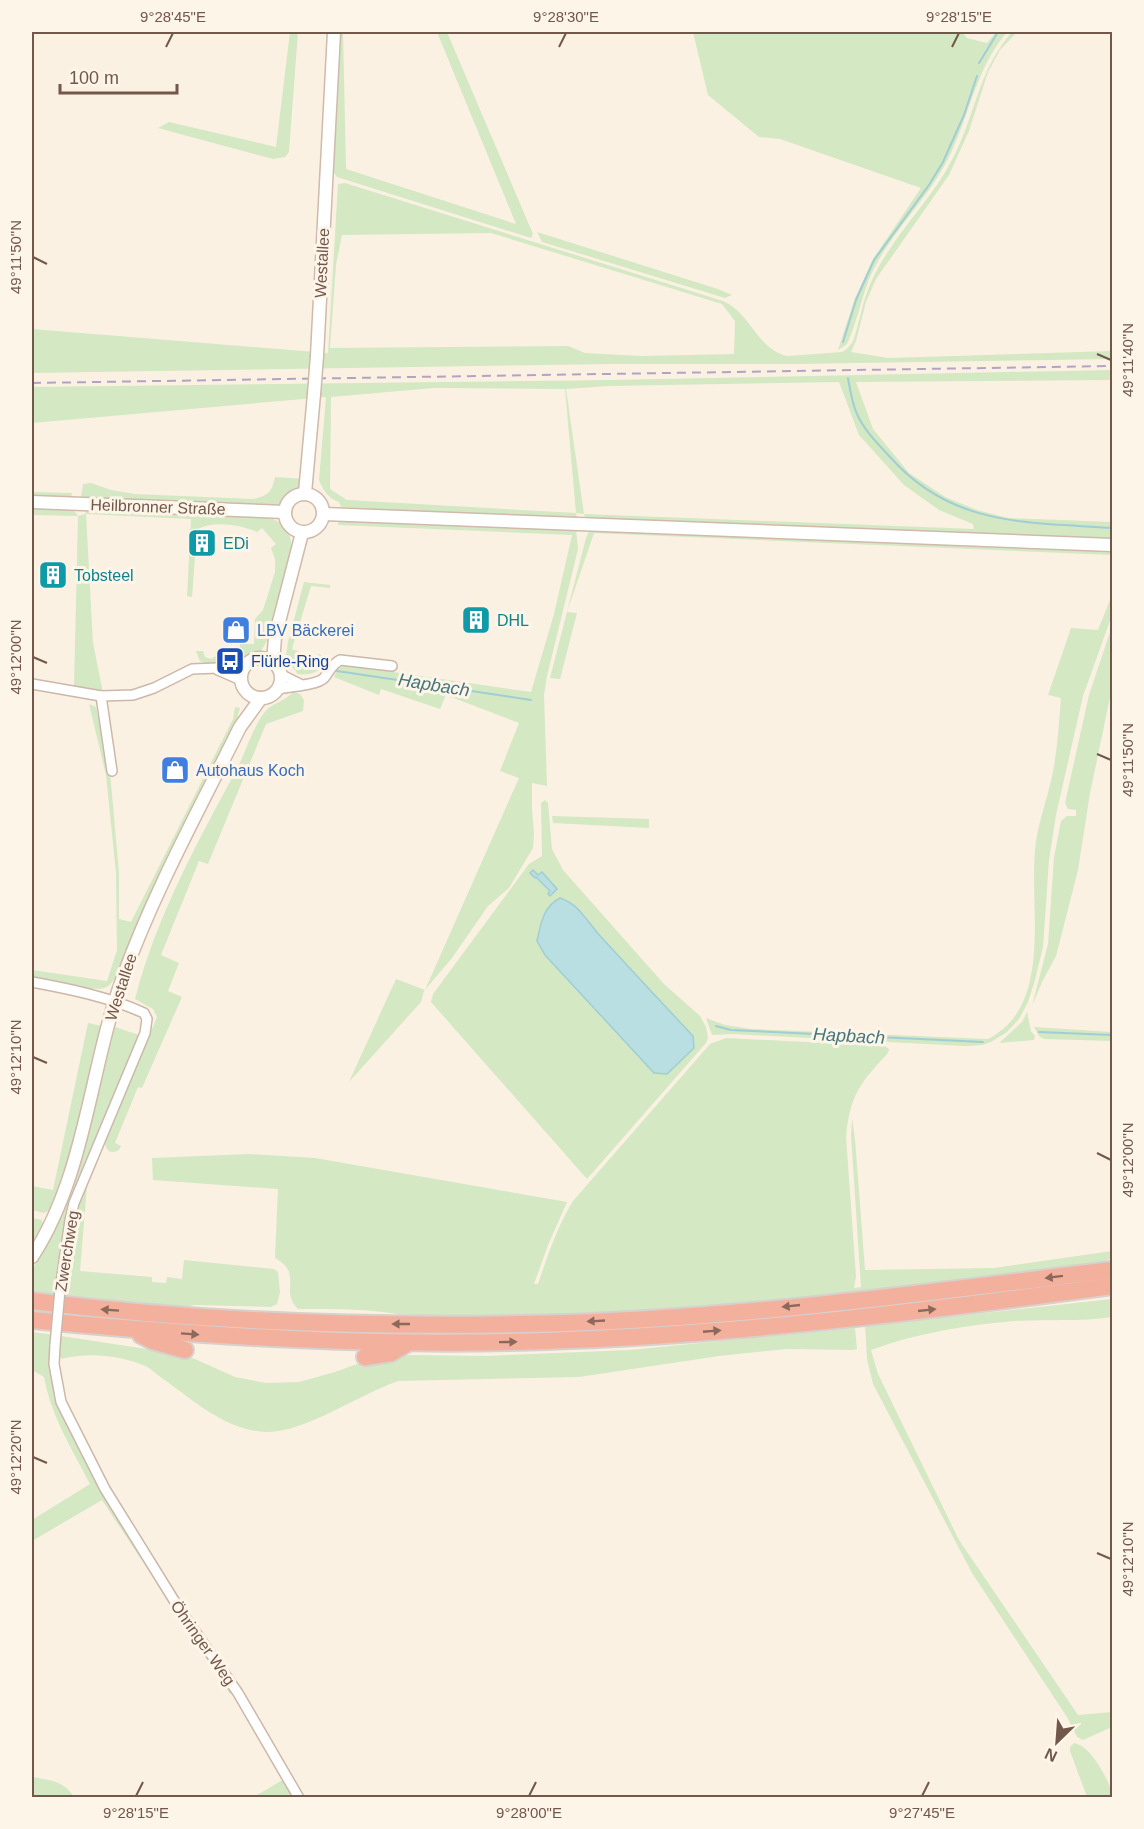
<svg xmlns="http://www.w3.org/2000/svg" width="1144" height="1829" font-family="Arial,sans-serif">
<rect width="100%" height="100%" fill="#fbf1e3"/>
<!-- green -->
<g fill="#d3e8c3" fill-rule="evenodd">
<polygon points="290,32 298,32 289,152 285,157 273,159 158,128 169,122 276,147"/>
<polygon points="338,32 343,32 346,169 516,224 437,32 447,32 533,234 531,238 337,177 332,170"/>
<path d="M693,32H962L967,38L987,43L996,32H1007C977,67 970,113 950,155C929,199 890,232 870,277C864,290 852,339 846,345C844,346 840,349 838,350L855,298L873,259L921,188L780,139L759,137L708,95Z"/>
<path d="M1012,32H1017L1000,50L988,72L969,131L949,175L876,279L866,302L856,341L851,352L888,358L1112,351V359L794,364H612L32,373V329L328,353L338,184L345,183L723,301C751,313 758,351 788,356L842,352C846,350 849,347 852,343C856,336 857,325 860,317C863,303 867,290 873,278C894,234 930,202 952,160C976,115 977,72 1012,32ZM491,233L722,304L735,321L734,354L641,356L585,353L568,346L330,348L336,265L342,235Z"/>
<polygon points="537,232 718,289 732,295 725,298 542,242"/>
<path d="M1112,370V380L856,382L873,429L909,473L945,497L977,510L1008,518L1112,522V541L586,520L584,514L576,513L577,519L451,515L341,507L339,502C330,500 322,489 319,480L326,397L32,423V387L610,380ZM839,382L859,435L904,485L939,510L973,524L974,529L584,514L566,389L609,386ZM434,388L565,389L576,513L347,500L330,489L331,397Z"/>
<path d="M275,477L306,479L305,493C293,495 288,500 285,512L80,504L83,484L91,483L111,490L135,494L253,499C268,496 272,492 275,477Z"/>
<polygon points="32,492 72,493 71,499 32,498"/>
<path d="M32,507C46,507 71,502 78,516L85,514L87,510L92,508L271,518C288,525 293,537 291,554C286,575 273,640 259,653C254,657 240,663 234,665L233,660H229L228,648H240V644H254L255,619L263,610L275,572V559L271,548L276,544L262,528L257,532C241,525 212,520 197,530L192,597L187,596L191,519L86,514L93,643L103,693L74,687L78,516L32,515Z"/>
<polygon points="339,520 569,527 576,530 578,549 547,676 544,695 547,786 532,783 532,809 534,834 533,848 509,888 488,906 452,958 424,991 421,1002 349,1082 396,979 425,990 519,778 500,771 519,723 446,695 440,709 381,689 379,695 334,677 338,668 345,665 531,692 554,614 572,535 338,525"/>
<polygon points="598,528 1112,548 1112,555 594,533 567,612 577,613 560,679 550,678 586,538 589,531"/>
<path d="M304,582L330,585V588L311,586L292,649L300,652V660L316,661L318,654L324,656L327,662C321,672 308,676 297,674L296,671L285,661L288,642Z"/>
<path d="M1112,595V615L1083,696L1056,815L1049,860L1043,947L1035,980L1028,1002L1019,1019L1007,1032L991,1042L982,1045L965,1046L732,1034L712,1035L706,1018L725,1025L751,1029L988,1039C1056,1004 1027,904 1036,841C1040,816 1050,791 1054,766C1058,743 1059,720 1061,698L1048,695L1071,628L1098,630Z"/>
<polygon points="1112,626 1112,688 1090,793 1078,870 1056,956 1042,982 1032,1006 1048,944 1054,857 1061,821 1067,816 1076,816 1076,810 1068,809 1065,803 1089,695"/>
<polygon points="196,651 203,651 205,657 211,659 218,655 219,651 225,651 224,664 205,663 200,661"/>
<path d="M293,692L300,694L304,700L303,711L266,724L208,864L199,861L161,955L179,963L168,991L182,997L142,1088L138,1087L115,1143L121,1146L119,1150C112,1154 107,1152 105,1144L157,1017L153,1009L135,999C156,917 198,841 238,767C245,752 255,724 264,713C271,703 286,701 293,692Z"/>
<path d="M89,704L96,707L110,772L119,873V919L131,922L233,719L235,707L240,708L234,729L119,970C115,977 113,985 104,988C90,992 47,981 32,978V970L107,981L117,950L116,873L106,775Z"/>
<path d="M545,800L548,803L552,849L563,870L664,984L700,1016L706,1027L708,1038L706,1043L587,1179L431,1002L433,994L529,864L542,856L541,803ZM583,913L599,935L654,1073L545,955L537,941Z"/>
<polygon points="552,816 649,819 649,828 553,823"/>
<polygon points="1027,1012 1031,1031 1035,1036 1034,1040 999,1043 1022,1022"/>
<polygon points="88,1023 102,1026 94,1055 76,1142 52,1209 44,1213 32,1210 32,1186 53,1190"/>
<polygon points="115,1027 139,1035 71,1204 57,1298 32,1295 32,1271 51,1230 84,1142"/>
<polygon points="1034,1027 1112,1032 1112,1041 1044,1039 1039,1036"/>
<path d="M726,1038L885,1046L889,1049L888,1053C860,1083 850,1095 846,1137L856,1276L854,1288L861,1287L851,1135L852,1118L855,1139L865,1270L994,1268L1112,1251V1258L1097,1265L853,1294L619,1313L419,1319C380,1308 338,1309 298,1309C279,1290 304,1274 275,1258L278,1189L153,1180L152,1158L249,1154L315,1158L567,1202L548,1245L534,1284H538C548,1255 557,1227 573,1201L710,1044Z"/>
<polygon points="87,1186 80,1271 152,1277 152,1282 166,1283 167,1277 182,1279 184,1260 274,1269 278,1272 280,1292 277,1304 271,1307 195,1305 171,1309 66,1299 67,1272 77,1204"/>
<polygon points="32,1218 42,1220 43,1227 32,1249"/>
<path d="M1112,1299V1317C1080,1322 1048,1319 1015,1321C966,1325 917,1333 871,1350L878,1374L959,1540L1078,1715L1112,1712V1727L1083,1740L1077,1737L1067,1717L972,1573L873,1384L867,1359L865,1326Z"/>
<path d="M855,1328L857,1349L853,1350L787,1349L719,1356L579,1377L398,1381C360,1394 304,1433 266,1432C226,1430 197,1403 166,1381C158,1376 151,1368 143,1365C119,1355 86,1352 62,1359L59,1355L61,1336L186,1355L235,1377L266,1383L299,1382L335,1372L368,1360L410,1355L487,1356L629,1350Z"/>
<path d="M32,1332L56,1335L61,1402L85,1450L235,1691L230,1694L102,1500L32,1541V1520L90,1484C72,1449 51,1416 44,1377L32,1370Z"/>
<path d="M1074,1743C1077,1744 1081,1745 1083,1747C1094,1754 1113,1786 1112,1797H1087L1070,1751V1747Z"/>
<path d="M32,1777C50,1780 64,1781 74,1797H32Z"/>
<polygon points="286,1778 297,1798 252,1798"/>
</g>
<!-- water -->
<g fill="#b9dfe3" stroke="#a0ced4" stroke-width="1.5">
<polygon points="533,870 538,875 542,872 557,889 550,896 548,894 550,891 536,877 535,878 530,873"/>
<path d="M560,898C581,905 588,924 603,939C633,972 663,1004 693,1036L694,1048L667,1074L654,1073L545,955L537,941C541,923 543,907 560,898Z"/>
</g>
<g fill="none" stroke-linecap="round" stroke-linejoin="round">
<!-- stream -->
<g stroke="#a0ced4" stroke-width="2">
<polyline points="979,63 998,32"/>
<polyline points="843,342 856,300 874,260 929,185 943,162 964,115 977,76"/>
<path d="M848,378C850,390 852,403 857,414C864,430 878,444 890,457C952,527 1027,522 1112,528"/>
<polyline points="288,664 319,668"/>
<polyline points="337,671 531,700"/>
<polyline points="716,1026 731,1030 983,1042"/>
<polyline points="1039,1032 1112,1035"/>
</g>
<!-- minor casing -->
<g stroke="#ccb8aa" stroke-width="12">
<g id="minor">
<polyline points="218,670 241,680"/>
<polyline points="280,674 300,684"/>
<polyline points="32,684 101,696 133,695 154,688 192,669 244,667"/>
<path d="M277,689C288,687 318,685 324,678C330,671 331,665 340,660L392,666"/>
<polyline points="101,696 112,771"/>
<path d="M32,982C70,989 109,997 144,1013L147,1019L145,1033L74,1203L70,1220L60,1290"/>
<polyline points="55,1345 54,1364 61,1402 105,1489 180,1610 238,1693 299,1798"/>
</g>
</g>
<!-- secondary casing -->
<g stroke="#d0baab" stroke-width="15">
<g id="secondary">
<polyline points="317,356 334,32"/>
<polyline points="305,493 314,394"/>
<circle cx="304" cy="513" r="19"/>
<polyline points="32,502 285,512"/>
<polyline points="324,514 1112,545"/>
<circle cx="261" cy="678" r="20"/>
<polyline points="273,663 275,637 302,533"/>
<path d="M32,1257C86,1174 89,1071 122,980C153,893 199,810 240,727L261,698"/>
</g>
</g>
<!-- motorway casing -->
<g stroke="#d8d0cd" stroke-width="20">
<g id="motorway">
<path d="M32,1301C208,1323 387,1328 565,1323C748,1317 931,1292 1112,1270"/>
<path d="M32,1320C211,1337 390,1348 570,1340C752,1333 933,1310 1112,1286"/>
<polyline points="141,1335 153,1341 185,1350"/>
<polyline points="365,1357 391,1353 408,1343"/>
</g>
</g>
<!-- minor -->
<use href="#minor" stroke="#fff" stroke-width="9"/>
<!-- secondary -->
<use href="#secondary" stroke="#fff" stroke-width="12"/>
<!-- motorway -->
<use href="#motorway" stroke="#f2b09d" stroke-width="16"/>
<!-- rail -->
<polyline stroke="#b3a3c3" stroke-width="2" stroke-dasharray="9 6" stroke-linecap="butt" points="32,383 1112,366"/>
<!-- minor-bridge casing -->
<g stroke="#ccb8aa" stroke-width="12" stroke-linecap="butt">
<polyline id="minor-bridge" points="55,1345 60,1290"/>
</g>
<!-- secondary-bridge casing -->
<g stroke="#d0baab" stroke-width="15" stroke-linecap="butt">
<polyline id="secondary-bridge" points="314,394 317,356"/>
</g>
<!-- minor-bridge -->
<use href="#minor-bridge" stroke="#fff" stroke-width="9"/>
<!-- secondary-bridge -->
<use href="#secondary-bridge" stroke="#fff" stroke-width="12"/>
</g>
<!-- one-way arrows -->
<defs><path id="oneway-solid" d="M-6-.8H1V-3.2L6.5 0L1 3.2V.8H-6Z" transform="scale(1.5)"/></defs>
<g fill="#8c695b">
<use href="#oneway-solid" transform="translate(1054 1277) rotate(173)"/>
<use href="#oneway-solid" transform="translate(791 1306) rotate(174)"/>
<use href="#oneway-solid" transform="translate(110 1310) rotate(-176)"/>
<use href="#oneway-solid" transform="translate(927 1310) rotate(-6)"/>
<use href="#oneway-solid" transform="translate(596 1321) rotate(177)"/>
<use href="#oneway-solid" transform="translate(401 1324) rotate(-180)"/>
<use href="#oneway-solid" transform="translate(712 1331) rotate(-5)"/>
<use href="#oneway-solid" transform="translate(190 1334) rotate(4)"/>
<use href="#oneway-solid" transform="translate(508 1342) rotate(-1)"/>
</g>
<!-- ticks -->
<path fill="none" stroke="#72574b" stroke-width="2" d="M166,47L173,33M559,47L566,33M952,47L959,33M33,257L47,264M1097,354L1111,360M33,657L47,663M1097,754L1111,760M33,1057L47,1063M1097,1153L1111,1160M33,1457L47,1463M1097,1553L1111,1559M136,1796L143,1782M529,1796L536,1782M922,1796L929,1782"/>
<!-- icons -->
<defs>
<g id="building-square" transform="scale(1.5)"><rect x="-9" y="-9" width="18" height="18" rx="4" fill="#0f9aa8" stroke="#fef5e9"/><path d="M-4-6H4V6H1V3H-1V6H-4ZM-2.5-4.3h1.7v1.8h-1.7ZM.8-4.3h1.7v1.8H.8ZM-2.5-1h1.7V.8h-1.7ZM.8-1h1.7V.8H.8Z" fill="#fff"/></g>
<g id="shop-square" transform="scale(1.5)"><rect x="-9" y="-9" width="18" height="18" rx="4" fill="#3f7fe0" stroke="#fef5e9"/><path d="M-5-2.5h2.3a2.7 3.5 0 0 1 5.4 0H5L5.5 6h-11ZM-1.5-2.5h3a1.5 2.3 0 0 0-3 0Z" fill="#fff"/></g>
<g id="bus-square" transform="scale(1.5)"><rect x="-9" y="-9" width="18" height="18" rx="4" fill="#1a4fb4" stroke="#fef5e9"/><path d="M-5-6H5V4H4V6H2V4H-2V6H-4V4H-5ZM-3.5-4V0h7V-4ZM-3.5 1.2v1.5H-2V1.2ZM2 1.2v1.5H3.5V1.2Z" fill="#fff"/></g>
</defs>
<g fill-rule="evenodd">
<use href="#building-square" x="202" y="543"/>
<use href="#building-square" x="53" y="575"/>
<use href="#building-square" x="476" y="620"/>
<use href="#shop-square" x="236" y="630"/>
<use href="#bus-square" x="230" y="661"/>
<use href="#shop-square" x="175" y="770"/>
</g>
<g text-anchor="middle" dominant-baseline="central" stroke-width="6" stroke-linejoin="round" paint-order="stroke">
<!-- street labels -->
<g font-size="16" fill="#72574b" stroke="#fef5e9">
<text transform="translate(322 263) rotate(-87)">Westallee</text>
<text transform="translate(158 507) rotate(2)">Heilbronner Straße</text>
<text transform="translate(121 987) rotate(-72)">Westallee</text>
<text transform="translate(67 1251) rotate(-81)">Zwerchweg</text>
<text transform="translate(203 1643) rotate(55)">Öhringer Weg</text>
</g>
<!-- culture labels -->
<g font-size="16" fill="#0d838f" stroke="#fef5e9" text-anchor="start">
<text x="223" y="543">EDi</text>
<text x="74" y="575">Tobsteel</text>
<text x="497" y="620">DHL</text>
</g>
<!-- shop labels -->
<g font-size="16" fill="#366cbe" stroke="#fef5e9" text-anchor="start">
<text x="257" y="630">LBV Bäckerei</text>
<text x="196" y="770">Autohaus Koch</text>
</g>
<!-- transit labels -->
<g font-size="16" fill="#164399" stroke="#fef5e9" text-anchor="start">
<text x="251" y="661">Flürle-Ring</text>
</g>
<!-- water labels -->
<g font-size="18" font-style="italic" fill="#43767d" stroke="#fef5e9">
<text transform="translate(434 685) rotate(9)">Hapbach</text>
<text transform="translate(849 1036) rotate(3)">Hapbach</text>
</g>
</g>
<!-- border -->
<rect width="1144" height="1829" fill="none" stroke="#fef5e9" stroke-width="66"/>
<!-- north arrow -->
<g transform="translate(1057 1742) rotate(205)" stroke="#fef5e9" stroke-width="4.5" paint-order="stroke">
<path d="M0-4.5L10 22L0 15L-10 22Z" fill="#72574b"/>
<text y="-9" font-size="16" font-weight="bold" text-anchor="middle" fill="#72574b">N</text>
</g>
<!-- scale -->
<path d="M60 84v9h117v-9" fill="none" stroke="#72574b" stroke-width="3"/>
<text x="69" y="84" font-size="18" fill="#72574b" stroke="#fef5e9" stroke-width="4.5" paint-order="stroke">100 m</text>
<rect x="33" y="33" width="1078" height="1763" fill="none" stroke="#72574b" stroke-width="2"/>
<g font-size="15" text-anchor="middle" fill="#72574b">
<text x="173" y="22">9°28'45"E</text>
<text x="566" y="22">9°28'30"E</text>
<text x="959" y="22">9°28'15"E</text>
<text transform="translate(16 257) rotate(-90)" y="5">49°11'50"N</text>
<text transform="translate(1128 360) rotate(-90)" y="5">49°11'40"N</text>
<text transform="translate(16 657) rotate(-90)" y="5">49°12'00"N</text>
<text transform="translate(1128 760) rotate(-90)" y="5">49°11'50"N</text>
<text transform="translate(16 1057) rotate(-90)" y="5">49°12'10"N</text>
<text transform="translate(1128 1160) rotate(-90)" y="5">49°12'00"N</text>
<text transform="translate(16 1457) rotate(-90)" y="5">49°12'20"N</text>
<text transform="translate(1128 1559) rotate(-90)" y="5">49°12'10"N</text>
<text x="136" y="1818">9°28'15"E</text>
<text x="529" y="1818">9°28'00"E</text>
<text x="922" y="1818">9°27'45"E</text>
</g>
</svg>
